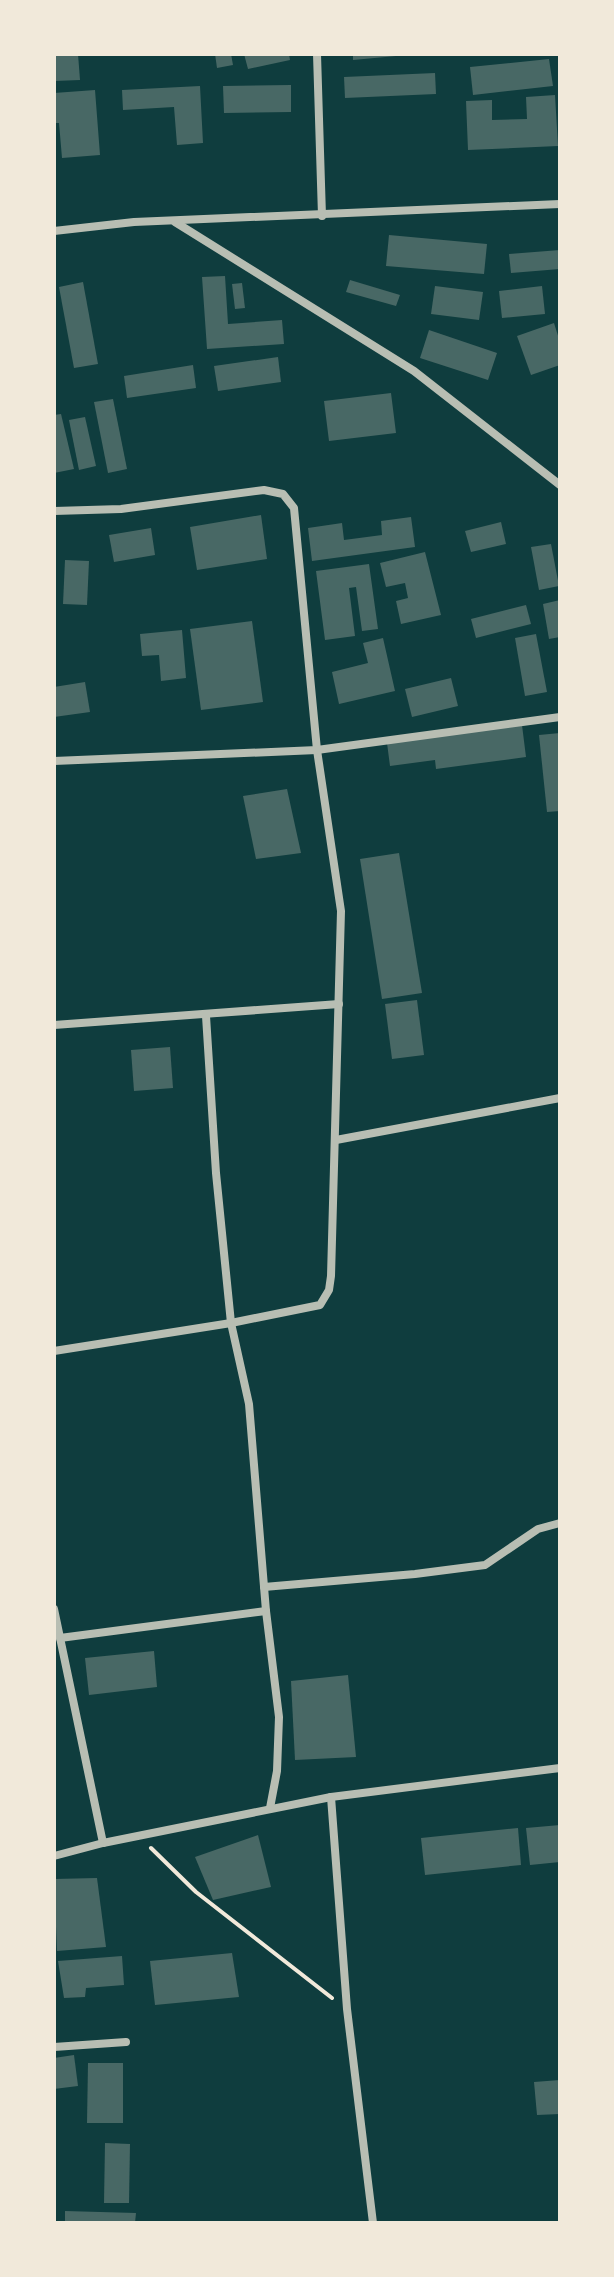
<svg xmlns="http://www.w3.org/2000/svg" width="614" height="2277" font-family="Overpass,sans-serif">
<rect width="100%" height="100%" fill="#0f3d3e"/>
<!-- building -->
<g fill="#486865">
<polygon points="54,54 78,54 80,80 54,81"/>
<polygon points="215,54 231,54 233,65 217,68"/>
<polygon points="244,54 289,54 290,60 248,69"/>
<polygon points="353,54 396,54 396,56 353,60"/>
<polygon points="549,59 553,86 473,95 470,67"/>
<polygon points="435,73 436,94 345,98 344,77"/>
<polygon points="291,85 291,112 224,113 223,86"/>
<polygon points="200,86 203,143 177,145 174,107 123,110 122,90"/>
<polygon points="95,90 100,155 62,158 59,123 54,123 54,93"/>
<polygon points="555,95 558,146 468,150 466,101 492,100 492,120 527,119 526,97"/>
<polygon points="389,235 487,244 484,274 386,266"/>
<polygon points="560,250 560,269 511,273 509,254"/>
<polygon points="225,276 228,324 282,320 284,344 207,349 202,277"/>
<polygon points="350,280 400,295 396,306 346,292"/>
<polygon points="83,282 98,364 74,368 59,287"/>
<polygon points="242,283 245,308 235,309 232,284"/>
<polygon points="435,286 483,292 479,320 431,314"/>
<polygon points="542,286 545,314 502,318 499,291"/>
<polygon points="554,323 560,342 560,365 531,375 517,336"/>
<polygon points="429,330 497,353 488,380 420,358"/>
<polygon points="278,357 281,382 218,391 214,366"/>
<polygon points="193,365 196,388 127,398 124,376"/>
<polygon points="391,393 396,433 329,441 324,401"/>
<polygon points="113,399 127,469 108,473 94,402"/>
<polygon points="61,414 74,469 54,473 54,415"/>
<polygon points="85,417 96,466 79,470 69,420"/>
<polygon points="261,515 267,559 197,570 190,527"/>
<polygon points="411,517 415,547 312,561 308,528 342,523 344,540 382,535 381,521"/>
<polygon points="501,522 506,544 471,552 465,531"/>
<polygon points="151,528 155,555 114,562 109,535"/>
<polygon points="551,544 559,586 539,590 531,547"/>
<polygon points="425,552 441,615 401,624 396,601 408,598 405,583 386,587 380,563"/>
<polygon points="65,560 89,561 87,605 63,604"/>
<polygon points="369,564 378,629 362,631 356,587 349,588 355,636 325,640 316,571"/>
<polygon points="560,600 560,637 549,639 543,604"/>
<polygon points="526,605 531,624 476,638 471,619"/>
<polygon points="252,621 263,702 201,710 190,629"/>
<polygon points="182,630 186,678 161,681 159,655 142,656 140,634"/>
<polygon points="536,634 547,692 525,696 515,638"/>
<polygon points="383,638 395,691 339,704 332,672 368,663 363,643"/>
<polygon points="451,678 458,706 412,717 405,689"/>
<polygon points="85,682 90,712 54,717 54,687"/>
<polygon points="522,725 526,757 436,769 435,760 390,766 387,743"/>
<polygon points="560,733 560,811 547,812 539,735"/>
<polygon points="287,789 301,853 256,859 243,796"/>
<polygon points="399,853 422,993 382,999 360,859"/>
<polygon points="417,1000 424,1055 392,1059 385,1004"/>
<polygon points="170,1047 173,1088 134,1091 131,1050"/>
<polygon points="154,1651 157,1687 89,1695 85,1658"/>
<polygon points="348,1675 356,1757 295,1760 291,1681"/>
<polygon points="560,1825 560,1862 530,1865 526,1828"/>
<polygon points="518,1828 521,1865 425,1875 421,1838"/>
<polygon points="258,1835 271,1887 213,1900 195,1857"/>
<polygon points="97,1878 106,1947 57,1951 54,1879"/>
<polygon points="232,1953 239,1997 155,2005 150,1961"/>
<polygon points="122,1956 124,1985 86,1988 85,1997 64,1998 58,1961"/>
<polygon points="74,2055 78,2086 54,2089 54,2058"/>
<polygon points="88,2063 123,2063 123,2123 87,2123"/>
<polygon points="560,2080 560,2114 537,2115 534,2082"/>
<polygon points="105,2143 130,2144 129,2203 104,2203"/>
<polygon points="65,2211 136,2213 135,2223 65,2223"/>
</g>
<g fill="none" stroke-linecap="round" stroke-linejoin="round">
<!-- path -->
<polyline stroke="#f1e9da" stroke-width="4" points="151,1848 196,1892 332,1998"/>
<!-- minor -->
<g stroke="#b8beb3" stroke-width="8">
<polyline points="317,54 322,216"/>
<polyline points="175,222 414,371 560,485"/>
<polyline points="54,231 134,222 560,204"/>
<polyline points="54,511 121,509 264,490 283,494 294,508 317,750 341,911 331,1276 329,1290 320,1305 231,1323 54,1351"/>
<polyline points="54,761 317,750 560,717"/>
<polyline points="206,1016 216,1173 231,1323 249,1404 266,1611 279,1717 277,1771 270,1808"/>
<polyline points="54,1025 339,1004"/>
<polyline points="336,1140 560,1098"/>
<polyline points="264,1587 415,1574 485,1565 538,1529 560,1523"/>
<polyline points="54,1609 103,1843"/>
<polyline points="60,1638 266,1611"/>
<polyline points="331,1797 347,2009 373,2223"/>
<polyline points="54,1856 103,1843 331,1797 560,1768"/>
<polyline points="54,2047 126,2042"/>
</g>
</g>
<!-- border -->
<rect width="614" height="2277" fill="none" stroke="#f1e9da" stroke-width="112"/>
</svg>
